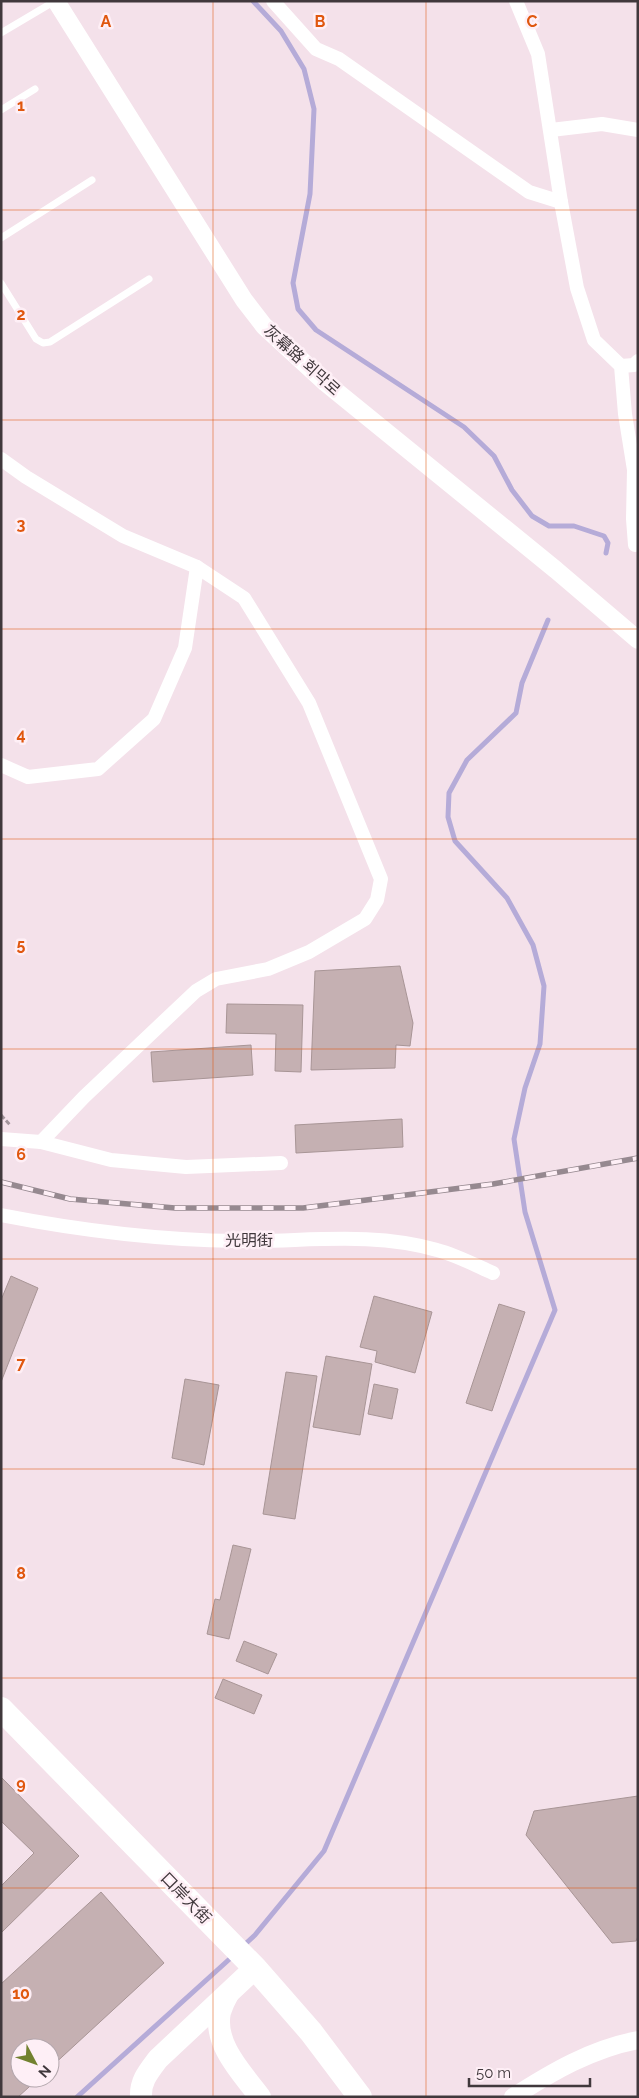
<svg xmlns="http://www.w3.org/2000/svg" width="639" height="2098" font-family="Raleway,'Noto Sans SC','Noto Sans KR',sans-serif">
<rect width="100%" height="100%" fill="#f4e1ea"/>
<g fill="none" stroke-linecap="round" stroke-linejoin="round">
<!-- stream -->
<g stroke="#b5abd8" stroke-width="5">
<polyline points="253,1 281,31 304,69 314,109 310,194 293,283 298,309 316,330 464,427 494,456 512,490 532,516 549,526 574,526 604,536 608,543 606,553"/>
<polyline points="242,1947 255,1935 324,1851 555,1310 525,1212 514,1139 525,1088 540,1044 544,986 533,945 507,898 455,841 448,817 449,793 467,760 516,713 522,683 548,620"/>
<polyline points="77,2097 234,1955"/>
</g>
</g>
<!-- building -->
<g fill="#c5b0b2" stroke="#a89596">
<polygon points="400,966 413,1023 410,1046 396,1045 395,1068 311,1070 315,971"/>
<polygon points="227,1004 303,1005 301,1072 275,1071 276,1034 226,1033"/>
<polygon points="251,1045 253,1075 153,1082 151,1052"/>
<polygon points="402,1119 403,1147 296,1153 295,1125"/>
<polygon points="11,1276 38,1288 1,1382 1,1300"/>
<polygon points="374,1296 432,1312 415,1373 375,1362 377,1351 360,1347"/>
<polygon points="499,1304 525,1312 492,1411 466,1403"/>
<polygon points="326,1356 372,1364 360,1435 313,1427"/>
<polygon points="286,1372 317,1376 295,1519 263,1514"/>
<polygon points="185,1379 219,1385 204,1465 172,1458"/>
<polygon points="374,1384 398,1389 392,1419 368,1414"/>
<polygon points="233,1545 251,1549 229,1639 207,1634 215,1599 220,1600"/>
<polygon points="244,1641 277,1654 268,1674 236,1661"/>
<polygon points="223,1679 262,1695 254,1714 215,1698"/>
<polygon points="1,1777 79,1856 1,1933 1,1886 34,1853 1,1821"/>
<polygon points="638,1796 638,1936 636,1941 612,1943 526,1835 534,1811"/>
<polygon points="101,1892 164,1963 50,2068 50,2048 20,2048 20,2078 39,2078 18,2097 1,2097 1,1984"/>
</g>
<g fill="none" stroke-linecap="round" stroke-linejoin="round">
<!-- path -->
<polyline stroke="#a2949b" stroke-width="3" stroke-dasharray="5 2.5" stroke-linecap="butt" points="1,1115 10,1125"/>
<!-- service -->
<g stroke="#fff" stroke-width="7">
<polyline points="1,33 55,1"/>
<polyline points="1,110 35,89"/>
<polyline points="1,238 92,180"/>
<polyline points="1,283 36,339 43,343 50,342 149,279"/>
</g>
<!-- minor -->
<g stroke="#fff" stroke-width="14">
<polyline points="273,1 316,49 339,59 529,192 561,202"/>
<polyline points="516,1 538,54 561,202 577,288 594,340 621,366 625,414 634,470 633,519 635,545"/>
<polyline points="551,130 602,124 638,130"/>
<polyline points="621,366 634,365 638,361"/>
<polyline points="1,459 26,477 123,536 197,567 244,598 309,703 381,879 377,900 365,919 309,952 268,969 216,979 196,991 84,1097 41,1142"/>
<polyline points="1,765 28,777 98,769 154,719 185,648 197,567"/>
<polyline points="1,1139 41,1142 111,1160 186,1167 281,1163"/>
<path d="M1,1215C78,1230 159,1240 238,1241C304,1242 372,1231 437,1250C456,1255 475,1265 493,1273"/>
</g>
<!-- tertiary -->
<g stroke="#fff" stroke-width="18">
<polyline points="56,1 244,300 264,326 326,383 556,570 638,640"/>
<path d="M513,2097C552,2072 591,2049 638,2040"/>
</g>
<!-- primary -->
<g stroke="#fff" stroke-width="22">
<path d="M228,1994C225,1999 222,2006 220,2012C213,2044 242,2073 260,2097"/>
<path d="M141,2097C140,2081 149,2071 158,2059L255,1968"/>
</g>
<!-- trunk -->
<polyline stroke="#fff" stroke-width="24" points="1,1709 255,1968 311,2032 360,2097"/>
<!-- rail casing -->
<g stroke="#968990" stroke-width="5.5">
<polyline id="rail" points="1,1182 70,1199 175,1208 303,1208 493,1184 638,1158"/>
</g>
<!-- rail -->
<use href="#rail" stroke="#feeff6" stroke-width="4" stroke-dasharray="11" stroke-linecap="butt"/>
</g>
<!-- grid -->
<path fill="none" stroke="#e0570e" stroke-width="1" stroke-opacity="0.55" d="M213,1V2097M426,1V2097M1,210H638M1,420H638M1,629H638M1,839H638M1,1049H638M1,1259H638M1,1469H638M1,1678H638M1,1888H638"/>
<g text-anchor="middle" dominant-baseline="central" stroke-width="5" stroke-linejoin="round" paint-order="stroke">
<!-- street labels -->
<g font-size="16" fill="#40383c" stroke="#feeff6">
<text transform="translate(302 360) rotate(42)">灰幕路 회막로</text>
<text x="249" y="1240">光明街</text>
<text transform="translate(186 1898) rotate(46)">口岸大街</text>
</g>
</g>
<g font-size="16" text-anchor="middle" font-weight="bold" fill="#e0570e" stroke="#feeff6" stroke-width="5" stroke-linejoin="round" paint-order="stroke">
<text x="106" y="27">A</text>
<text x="320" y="27">B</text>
<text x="532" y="27">C</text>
<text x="21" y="111">1</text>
<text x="21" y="320">2</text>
<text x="21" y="530">3</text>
<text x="21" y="740">4</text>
<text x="21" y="950">5</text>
<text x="21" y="1160">6</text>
<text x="21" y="1369">7</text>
<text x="21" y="1579">8</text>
<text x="21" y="1789">9</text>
<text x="21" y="1999">10</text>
</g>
<!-- border -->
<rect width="639" height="2098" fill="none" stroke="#40383c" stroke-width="5"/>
<!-- north arrow -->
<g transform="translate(35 2063) rotate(131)"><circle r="24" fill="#feeff6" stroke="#b2a6ac"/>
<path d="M0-4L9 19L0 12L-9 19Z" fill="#72812f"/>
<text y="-8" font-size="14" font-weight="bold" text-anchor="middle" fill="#40383c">N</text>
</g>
<!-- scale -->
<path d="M469 2078v8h121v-8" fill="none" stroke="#40383c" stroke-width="2.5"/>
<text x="476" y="2078" font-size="15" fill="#40383c" stroke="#feeff6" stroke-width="4" paint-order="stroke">50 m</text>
</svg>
